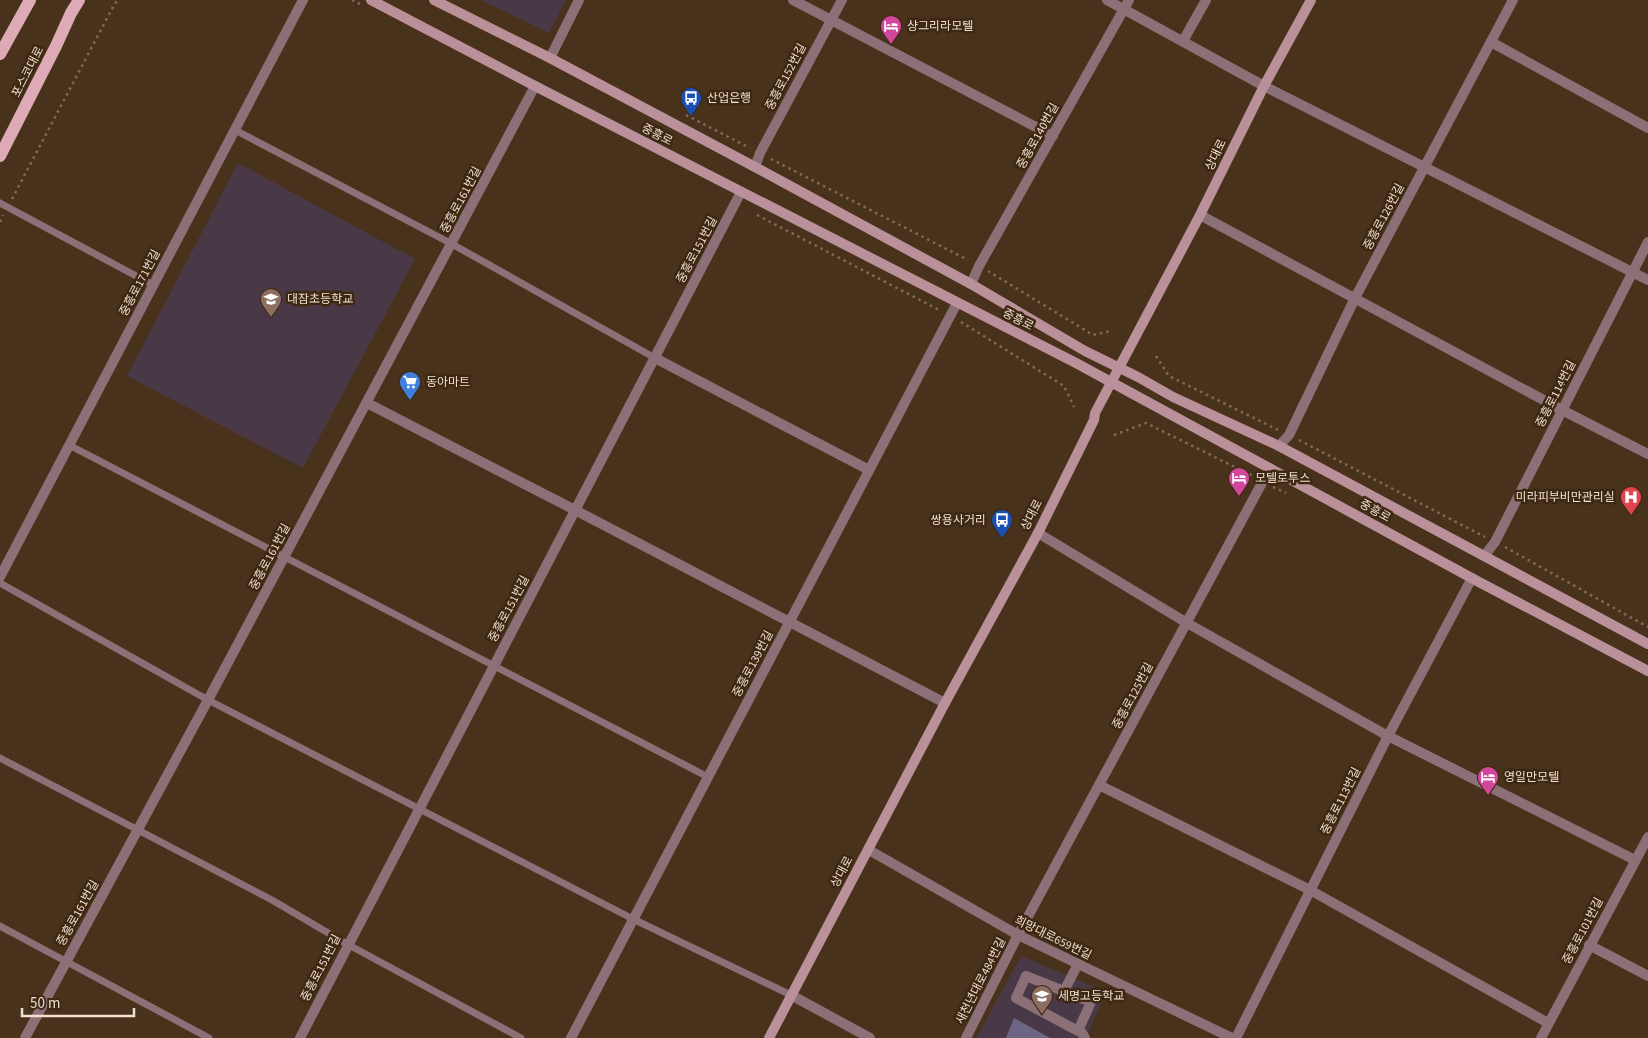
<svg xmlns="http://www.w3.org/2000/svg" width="1648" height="1038" font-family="'Source Sans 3','Noto Sans KR',sans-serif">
<rect width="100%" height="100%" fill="#49321b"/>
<!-- education -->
<g fill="#493946">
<polygon points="481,0 566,0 549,33"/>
<polygon points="238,163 415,259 303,468 127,376"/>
<polygon points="1021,956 1106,992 1086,1038 976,1038"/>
</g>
<!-- building -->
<polygon fill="#6c6583" points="1014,1018 1050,1038 1006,1038"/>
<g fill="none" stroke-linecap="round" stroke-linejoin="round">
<!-- path -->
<g stroke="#7f6b57" stroke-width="2.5" stroke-dasharray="2.5 4" stroke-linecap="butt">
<polyline points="352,0 360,4"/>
<polyline points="686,115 750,148"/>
<polyline points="771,159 968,260"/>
<polyline points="12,199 114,5 118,0"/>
<polyline points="757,215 941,311"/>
<polyline points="0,222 3,215"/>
<polyline points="988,271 1093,335 1111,331"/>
<polyline points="961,322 1064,386 1074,407"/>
<polyline points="1156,356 1169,376 1278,430"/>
<polyline points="1114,435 1146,423 1253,476"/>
<polyline points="1299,440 1485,537"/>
<polyline points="1273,487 1286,493"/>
<polyline points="1505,547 1648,627"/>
</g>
<!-- service -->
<g stroke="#8b7177" stroke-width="7">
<polyline points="235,130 452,244 655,358"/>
<polyline points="0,203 153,285"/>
<polyline points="69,445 708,777"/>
<polyline points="0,583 208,700 633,919 791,995"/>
<polyline points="0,758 272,900 347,944 521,1038"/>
<polyline points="0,926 209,1038"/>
</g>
<!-- minor -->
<g stroke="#8b7177" stroke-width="10">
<polyline points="793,0 1053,136"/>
<polyline points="1107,0 1264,86 1648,280"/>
<polyline points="1183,41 1206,0"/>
<polyline points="1491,42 1648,128"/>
<polyline points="550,58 579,0"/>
<polyline points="755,167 760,153 842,0"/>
<polyline points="1200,215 1562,410 1648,454"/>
<polyline points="971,284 979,266 1129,0"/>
<polyline points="655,358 869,470"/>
<polyline points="367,403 575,510 945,703"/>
<polyline points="1279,446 1289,435 1355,298 1513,0"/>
<polyline points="1038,533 1187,623 1388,736 1635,860"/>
<polyline points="1485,555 1495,542 1648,242"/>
<polyline points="0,577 303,0"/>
<polyline points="1099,785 1310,890 1548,1023"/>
<polyline points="869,850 1018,935 1232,1038"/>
<polyline points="1589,945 1648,976"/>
<polyline points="1064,991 1078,964"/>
<polyline points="791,995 870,1038"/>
<polyline points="1078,1031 1091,1002 1026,976 1016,998 1082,1033 1085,1038"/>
<polyline points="25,1038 208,700 535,86"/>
<polyline points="300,1038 741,192"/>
<polyline points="571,1038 957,303"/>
<polyline points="966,1038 1018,935 1270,468"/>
<polyline points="1236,1038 1388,736 1472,578"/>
<polyline points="1541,1038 1648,837"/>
</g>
<!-- secondary -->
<g stroke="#ba919b" stroke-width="10">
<polyline points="371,0 535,86 1076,363 1479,582 1648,671"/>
<polyline points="434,0 550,58 755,167 971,284 1085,351 1138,377 1173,397 1279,446 1648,644"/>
<polyline points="769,1038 945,703 1038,533 1094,420 1095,413 1200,215 1264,86 1311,0"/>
</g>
<!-- primary -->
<g stroke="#deaab6" stroke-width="12">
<polyline points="0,54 30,0"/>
<polyline points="0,156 56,46 71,13 79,0"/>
</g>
</g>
<!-- icons -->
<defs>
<g id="hotel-pin" transform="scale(1.125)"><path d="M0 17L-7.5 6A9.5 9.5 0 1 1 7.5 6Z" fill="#d1479c" stroke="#3e2811"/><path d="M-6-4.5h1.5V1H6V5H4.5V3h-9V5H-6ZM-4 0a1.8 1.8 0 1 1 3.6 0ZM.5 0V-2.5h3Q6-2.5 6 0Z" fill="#fff"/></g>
<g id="bus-pin" transform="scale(1.125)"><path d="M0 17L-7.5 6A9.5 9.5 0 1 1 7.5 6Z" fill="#1a4fb4" stroke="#3e2811"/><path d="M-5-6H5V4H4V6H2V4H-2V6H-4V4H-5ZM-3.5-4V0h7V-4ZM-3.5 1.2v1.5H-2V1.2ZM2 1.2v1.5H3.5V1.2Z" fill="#fff"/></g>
<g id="school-pin" transform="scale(1.125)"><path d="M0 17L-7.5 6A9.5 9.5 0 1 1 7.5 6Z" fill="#8d6e63" stroke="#3e2811"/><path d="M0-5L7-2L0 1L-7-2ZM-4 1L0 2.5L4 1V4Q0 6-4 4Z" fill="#fff"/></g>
<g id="supermarket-pin" transform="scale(1.125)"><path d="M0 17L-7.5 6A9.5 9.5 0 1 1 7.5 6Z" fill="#3f7fe0" stroke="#3e2811"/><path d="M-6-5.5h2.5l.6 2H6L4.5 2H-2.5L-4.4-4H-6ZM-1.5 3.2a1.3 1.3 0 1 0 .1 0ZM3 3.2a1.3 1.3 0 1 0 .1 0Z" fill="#fff"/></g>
<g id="hospital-pin" transform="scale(1.125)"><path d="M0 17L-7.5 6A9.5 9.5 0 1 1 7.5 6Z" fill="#e0444e" stroke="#3e2811"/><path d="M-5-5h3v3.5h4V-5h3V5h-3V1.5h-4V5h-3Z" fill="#fff"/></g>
</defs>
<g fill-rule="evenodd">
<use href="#hotel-pin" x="891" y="26"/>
<use href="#bus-pin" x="691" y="98"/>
<use href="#school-pin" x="271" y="299"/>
<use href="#supermarket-pin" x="410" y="382"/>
<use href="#hotel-pin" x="1239" y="478"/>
<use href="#hospital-pin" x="1631" y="497"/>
<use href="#bus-pin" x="1002" y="520"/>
<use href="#hotel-pin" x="1488" y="777"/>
<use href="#school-pin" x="1042" y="996"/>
</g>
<g text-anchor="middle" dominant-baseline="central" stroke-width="5" stroke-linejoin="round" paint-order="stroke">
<!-- poi labels -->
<g font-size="12" fill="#eedfd2" stroke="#3e2811" text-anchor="start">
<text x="907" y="26">샹그리라모텔</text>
<text x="707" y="98">산업은행</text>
<text x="287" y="299">대잠초등학교</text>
<text x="426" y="382">동아마트</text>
<text x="1255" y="478">모텔로투스</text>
<text x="1615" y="497" text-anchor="end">미라피부비만관리실</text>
<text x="986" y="520" text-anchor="end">쌍용사거리</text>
<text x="1504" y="777">영일만모텔</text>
<text x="1058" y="996">세명고등학교</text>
</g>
<!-- street labels -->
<g font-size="12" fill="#eedfd2" stroke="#3e2811">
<text transform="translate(28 72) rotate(-63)">포스코대로</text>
<text transform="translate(786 77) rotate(-62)">중흥로152번길</text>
<text transform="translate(657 135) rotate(27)">중흥로</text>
<text transform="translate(1038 136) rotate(-61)">중흥로140번길</text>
<text transform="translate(1216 155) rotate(-64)">상대로</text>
<text transform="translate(461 200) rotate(-62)">중흥로161번길</text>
<text transform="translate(1384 217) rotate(-62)">중흥로126번길</text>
<text transform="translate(697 250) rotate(-62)">중흥로151번길</text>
<text transform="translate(140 283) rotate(-62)">중흥로171번길</text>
<text transform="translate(1018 320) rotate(27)">중흥로</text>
<text transform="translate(1556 394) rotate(-63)">중흥로114번길</text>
<text transform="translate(1375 511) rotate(29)">중흥로</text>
<text transform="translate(1032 515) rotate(-63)">상대로</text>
<text transform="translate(270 557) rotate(-62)">중흥로161번길</text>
<text transform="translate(509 609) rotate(-62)">중흥로151번길</text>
<text transform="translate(753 664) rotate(-62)">중흥로139번길</text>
<text transform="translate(1133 696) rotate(-62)">중흥로125번길</text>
<text transform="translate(1341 801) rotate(-63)">중흥로113번길</text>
<text transform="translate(842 872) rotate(-62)">상대로</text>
<text transform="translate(78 913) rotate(-61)">중흥로161번길</text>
<text transform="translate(1583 931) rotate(-62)">중흥로101번길</text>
<text transform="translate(1053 938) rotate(26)">희망대로659번길</text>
<text transform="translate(321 968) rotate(-63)">중흥로151번길</text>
<text transform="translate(981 981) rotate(-63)">새천년대로484번길</text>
</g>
</g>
<!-- scale -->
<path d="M22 1008v8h112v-8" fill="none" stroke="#eedfd2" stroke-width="2.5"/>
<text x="30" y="1008" font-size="15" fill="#eedfd2" stroke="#3e2811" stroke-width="4" paint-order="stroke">50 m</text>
</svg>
